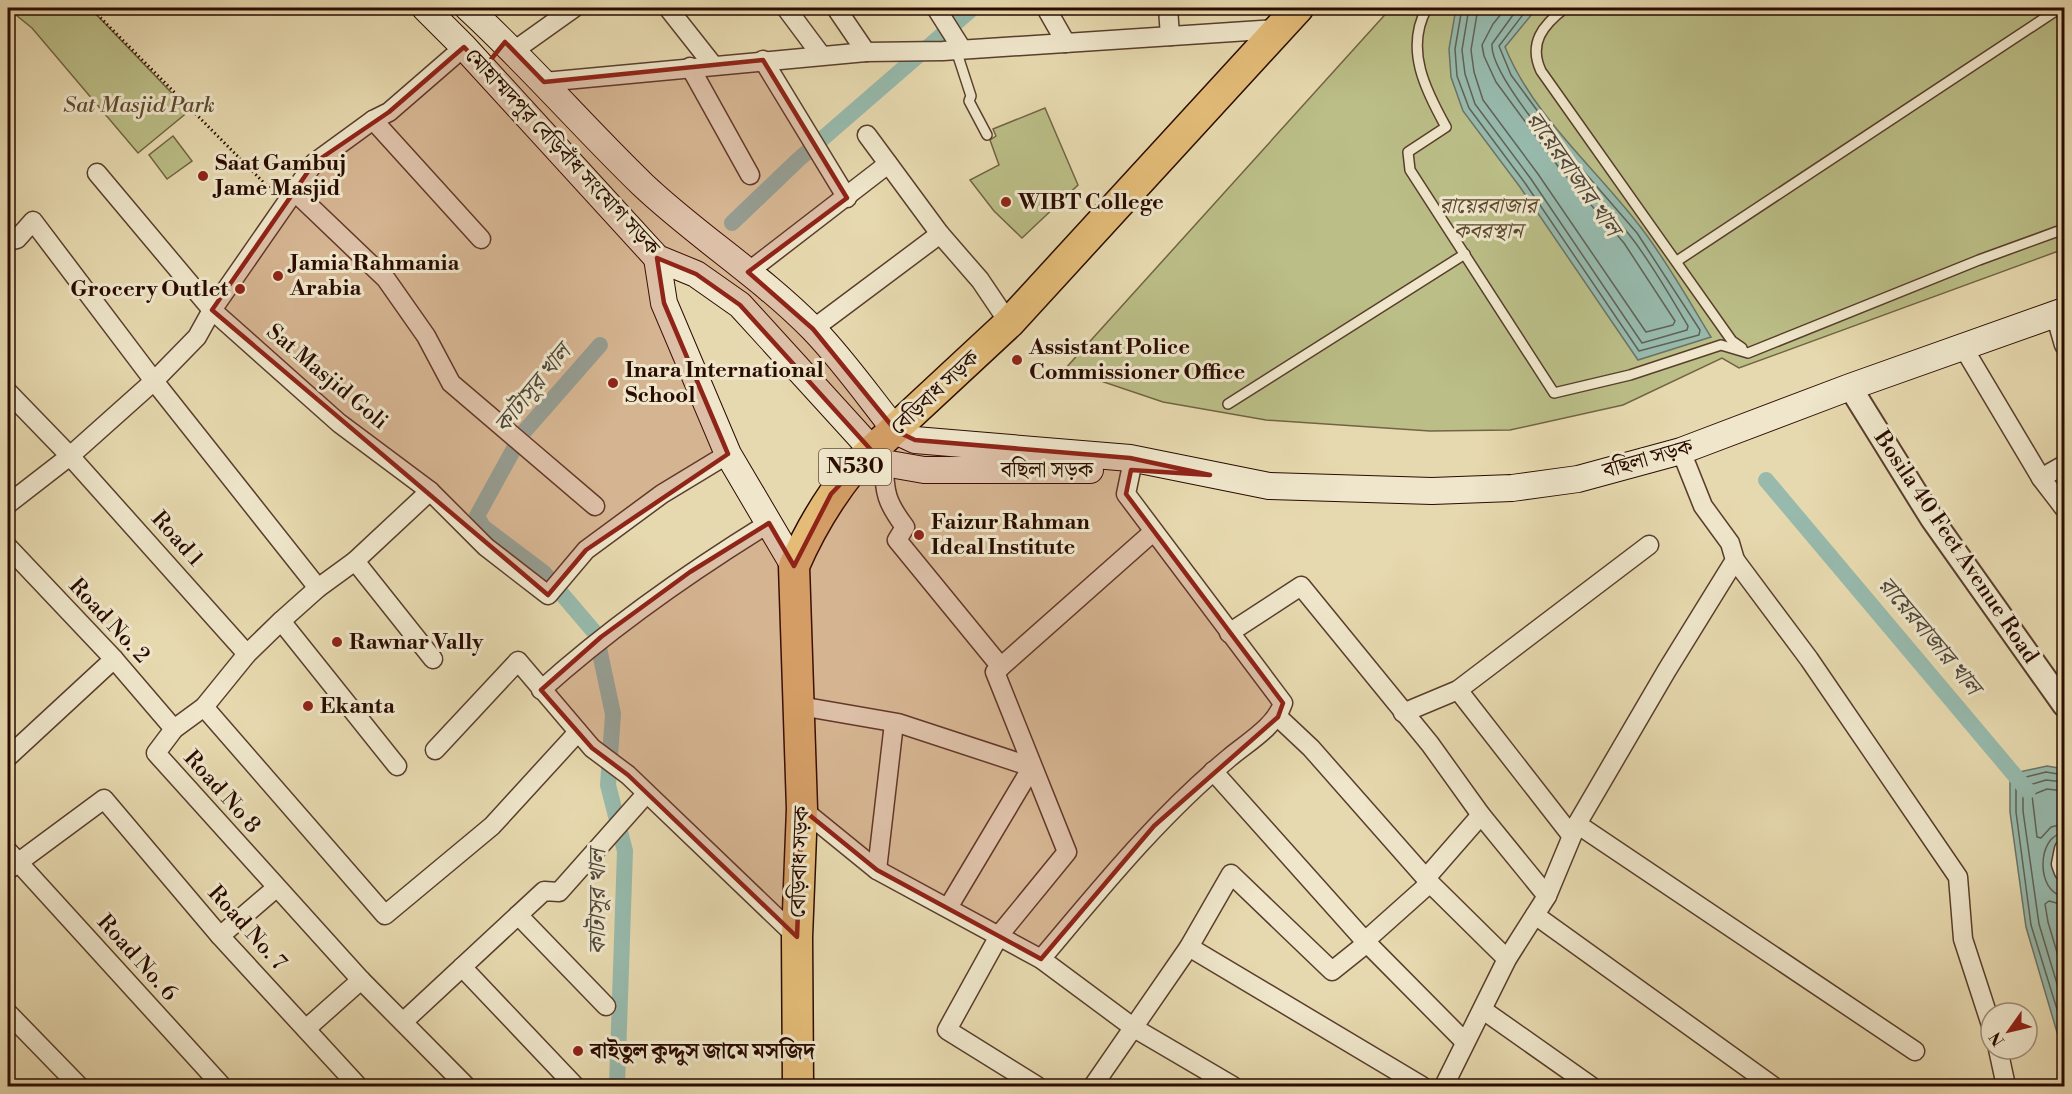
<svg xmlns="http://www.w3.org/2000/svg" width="2072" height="1094" font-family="'Libre Bodoni','Noto Serif Bengali',serif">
<rect width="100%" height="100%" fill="#e7d9af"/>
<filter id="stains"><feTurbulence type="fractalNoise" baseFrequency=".00333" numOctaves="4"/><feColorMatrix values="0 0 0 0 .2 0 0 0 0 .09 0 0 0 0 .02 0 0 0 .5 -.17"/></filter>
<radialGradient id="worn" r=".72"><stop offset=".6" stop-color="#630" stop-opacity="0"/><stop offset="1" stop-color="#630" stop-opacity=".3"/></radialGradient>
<!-- green -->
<g fill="#bbbe87" stroke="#726444" stroke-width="1.5">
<polygon points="19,8 90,8 189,111 138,153 32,28 16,15"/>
<polygon points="1391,8 2064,8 2064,249 1739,368 1722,358 1623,405 1510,430 1430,431 1266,420 1163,402 1065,369"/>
<polygon points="1045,108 1078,185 1022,238 994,211 970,180 999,165 990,140 996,136 993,129"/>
<polygon points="173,136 192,161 167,179 149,155"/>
</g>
<!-- water -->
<g fill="#97baad" stroke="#6b7468" stroke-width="1.5">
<path d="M1456,8H1537L1505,47C1534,118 1597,169 1642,229C1668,263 1689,301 1711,337L1638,360L1520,187L1463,111L1451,77L1449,49Z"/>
<polygon points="2047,766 2064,769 2064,838 2056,865 2064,890 2064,1056 2026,927 2010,812 2010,774"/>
</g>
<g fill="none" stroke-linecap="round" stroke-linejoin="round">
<!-- shore -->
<g stroke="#606256" stroke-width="1.5">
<polyline points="1462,8 1455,49 1457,76 1469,108 1525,183 1639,351 1699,335 1700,330 1637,233 1573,159 1511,75 1499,46 1528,8"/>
<path d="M1469,8L1462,50L1465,74L1475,104L1531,179L1642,343L1687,330L1688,326C1670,296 1652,264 1631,237C1604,202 1489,83 1492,44L1518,8"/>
<polyline points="1478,8 1471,50 1474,72 1483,100 1538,174 1646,332 1673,325 1675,321 1624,243 1560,169 1496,82 1484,56 1482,45 1493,24 1506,8"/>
<polyline points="2064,775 2046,772 2018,779 2016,781 2016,812 2031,925 2064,1032"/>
<polyline points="2064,782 2046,780 2023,787 2023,811 2039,924 2064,1007"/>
<polyline points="2064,791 2047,789 2032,795 2037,837 2041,838 2051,827 2064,824"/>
<path d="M2064,833C2036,835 2036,894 2064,896"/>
<polyline points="2064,905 2049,901 2045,904 2048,922 2064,976"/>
</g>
<!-- canal -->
<g stroke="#97baad" stroke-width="16">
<polyline points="732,223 799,159 973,8"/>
<polyline points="600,345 522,434 477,516 483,527 544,573 596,634 613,714 608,785 625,851 617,1086"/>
<polyline points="1766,480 2028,791"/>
</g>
<!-- service casing -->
<g stroke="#593e2c" stroke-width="12">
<g id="service">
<path d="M1427,8C1404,49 1426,91 1446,127L1408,152L1410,170L1554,393L1630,375L1721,345L1748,353L1979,260L2064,229"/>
<path d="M1565,8C1543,25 1528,43 1541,71L1732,341L1742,348"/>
<polyline points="956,50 971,96 969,101 987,135"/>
<polyline points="1677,261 2060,8"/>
<polyline points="1228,404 1465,254"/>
</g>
</g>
<!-- minor casing -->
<g stroke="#593e2c" stroke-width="21">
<g id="minor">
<polyline points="668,8 713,65"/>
<polyline points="786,8 821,55"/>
<polyline points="836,8 866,52"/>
<polyline points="936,8 962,49"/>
<polyline points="1046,8 1066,43"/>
<polyline points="1168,8 1170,36"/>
<polyline points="515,50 574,8"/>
<polyline points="763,60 847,198"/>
<polyline points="690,67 750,175"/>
<polyline points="544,82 866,52 943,51 1278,29"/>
<polyline points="373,120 481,239"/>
<polyline points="867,135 940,234 980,280 1009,323"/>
<polyline points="97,173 212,310 339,423 430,491 486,547 548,595 586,550 662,494 728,454"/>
<polyline points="295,192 386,279 426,336 451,383 595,506"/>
<polyline points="8,241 17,239 33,221 154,381 318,588"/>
<polyline points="748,272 888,164"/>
<polyline points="2055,314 2064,345"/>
<polyline points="813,329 940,234"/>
<polyline points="1963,347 2041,478"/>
<polyline points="8,392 70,456 247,654"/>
<path d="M884,463C884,493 887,503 905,527L897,540L1001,667"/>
<polyline points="2064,465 2041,478 2064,508"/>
<polyline points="430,491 355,561 318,588 281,621 247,654 204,707 174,729 156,753 361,980 466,1086"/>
<polyline points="8,504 70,456 154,381 197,337 212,310 314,163 373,120 389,112 464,47"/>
<polyline points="8,547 114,659 174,729"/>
<polyline points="1735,560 1809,659 1958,877 1963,939 1991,1025"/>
<polyline points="355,561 433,659"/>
<polyline points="281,621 397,766"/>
<polyline points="1229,633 1301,586 1430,744 1481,815 1547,896"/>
<path d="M541,690C612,626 688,573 769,523"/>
<polyline points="1458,690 1571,835"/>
<polyline points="800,706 898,723 1032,767"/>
<polyline points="204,707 385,915 492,826 578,732"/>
<polyline points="1403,713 1458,690 1649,545"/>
<polyline points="1278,717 1311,748 1430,883 1507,959"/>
<polyline points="435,750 518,661 592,748 628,775 797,937"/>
<polyline points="8,757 114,659"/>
<polyline points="1213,771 1365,941 1465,1042"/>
<polyline points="802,809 877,870 1041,959 1134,1028 1233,1086"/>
<polyline points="1577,824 1915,1051"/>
<polyline points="2064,849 2061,864 2064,872"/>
<polyline points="8,851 222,1086"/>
<polyline points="8,870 104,799 220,936 358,1086"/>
<polyline points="877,870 894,723"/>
<polyline points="1426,878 1481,815"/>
<polyline points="949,906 1032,767"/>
<polyline points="518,915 606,1006"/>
<polyline points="1535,915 1773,1086"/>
<polyline points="220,936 276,888"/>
<polyline points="1189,947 1422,1086"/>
<path d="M1041,959C1101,888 1158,817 1229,758C1248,742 1275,727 1283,703L1126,494L1131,470"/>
<polyline points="462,967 575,1086"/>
<polyline points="1483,1010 1591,1086"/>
<polyline points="8,1013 79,1086"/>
<polyline points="403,1022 544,891 559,892 646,794"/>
<polyline points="307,1028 361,980"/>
<polyline points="1998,1049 2006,1086"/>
<polyline points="1037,1086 947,1030 1000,934 1067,852 995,672 1153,532"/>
<polyline points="1093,1086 1189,947 1231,874 1332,971 1362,947 1365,941 1430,883"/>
<polyline points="1444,1086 1507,959 1547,896 1577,824 1667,670 1735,560 1730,543 1703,506 1681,451"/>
</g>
</g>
<!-- tertiary casing -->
<g stroke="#593e2c" stroke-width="26">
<polyline id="tertiary" points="1850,387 1932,519 2064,705"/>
</g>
<!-- secondary casing -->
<g stroke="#2a0b00" stroke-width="28">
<g id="secondary">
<polyline points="425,8 464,47 657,258 696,274 740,305 884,463 924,470 1090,470"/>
<path d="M468,8C529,64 583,127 643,185C697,236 761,276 813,329C843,360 869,397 896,431L915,440L1130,458L1269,486L1432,491L1512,488L1578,479L1681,451L1850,387L2064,311"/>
<polyline points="657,258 664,303 728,454 794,566"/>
</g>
</g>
<!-- trunk casing -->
<g stroke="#2a0b00" stroke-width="33">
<path id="trunk" d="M798,1086L797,937L802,809L794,566C810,529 828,499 853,468L1009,323L1298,8"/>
</g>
<!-- path -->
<polyline stroke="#2a0b00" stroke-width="3" stroke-dasharray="1.5 3" stroke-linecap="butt" points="91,8 273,192"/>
<!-- service -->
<use href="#service" stroke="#efe6cb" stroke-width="9"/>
<!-- minor -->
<use href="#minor" stroke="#efe6cb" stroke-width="18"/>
<!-- tertiary -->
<use href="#tertiary" stroke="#efe6cb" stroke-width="22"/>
<!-- secondary -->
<use href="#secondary" stroke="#efe6cb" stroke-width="26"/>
<!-- trunk -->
<use href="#trunk" stroke="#e4bc78" stroke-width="30"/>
</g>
<!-- marked area -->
<path fill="#8f2418" fill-opacity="0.2" stroke="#8f2418" stroke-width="4.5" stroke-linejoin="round" d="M505,42L544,82L763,60L847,198L748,272L813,329L896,431L915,440L1130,458L1210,475L1131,470L1126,494L1283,703L1278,717L1154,826L1041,959L877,870L802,809L797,937L628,775L592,748L541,690L601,637L690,572L769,523L794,566L831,494L872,451L740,305L696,274L657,258L664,303L728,454L586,550L548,595L212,310L314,163L389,112L464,47L484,68Z"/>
<!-- markers -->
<g fill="#8f2418" stroke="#efe6cb" stroke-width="2">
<circle cx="203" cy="176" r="6"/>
<circle cx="1006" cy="202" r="6"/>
<circle cx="278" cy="276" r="6"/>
<circle cx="240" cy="289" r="6"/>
<circle cx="1017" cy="360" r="6"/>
<circle cx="613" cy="383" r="6"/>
<circle cx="919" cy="535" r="6"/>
<circle cx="337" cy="642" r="6"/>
<circle cx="308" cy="706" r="6"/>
<circle cx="578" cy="1051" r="6"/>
</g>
<g text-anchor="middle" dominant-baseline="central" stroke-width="6" stroke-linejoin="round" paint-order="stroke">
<!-- shield labels -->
<rect fill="#efe6cb" stroke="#654d3d" stroke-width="1.5" x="819" y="449" width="72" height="36" rx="4.5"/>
<g font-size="21" font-weight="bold" fill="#2a0b00">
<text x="855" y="467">N530</text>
</g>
<!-- park labels -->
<g font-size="22" font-style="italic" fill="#5d4a2f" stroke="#efe6cb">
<text x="139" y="105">Sat Masjid Park</text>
<text x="1488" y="206">রায়েরবাজার<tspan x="1488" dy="25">কবরস্থান</tspan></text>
</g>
<!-- street labels -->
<g font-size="22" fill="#2a0b00" stroke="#efe6cb">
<text transform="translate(562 152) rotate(47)">মোহাম্মদপুর বেড়িবাঁধ সংযোগ সড়ক</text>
<text transform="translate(327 377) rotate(40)">Sat Masjid Goli</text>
<text transform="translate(935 393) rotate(-43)">বেড়িবাধ সড়ক</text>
<text transform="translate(1648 459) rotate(-16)">বছিলা সড়ক</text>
<text x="1047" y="470">বছিলা সড়ক</text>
<text transform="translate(177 539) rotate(48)">Road 1</text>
<text transform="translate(1956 547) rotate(56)">Bosila 40 Feet Avenue Road</text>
<text transform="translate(109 621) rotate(47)">Road No. 2</text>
<text transform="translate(222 792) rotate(48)">Road No 8</text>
<text transform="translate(800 862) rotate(-88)">বেড়িবাধ সড়ক</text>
<text transform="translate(247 928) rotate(48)">Road No. 7</text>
<text transform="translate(137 958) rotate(48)">Road No. 6</text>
</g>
<!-- poi labels -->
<g font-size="22" font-weight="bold" fill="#2a0b00" stroke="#efe6cb" text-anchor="start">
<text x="215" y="163">Saat Gambuj<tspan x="215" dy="25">Jame Masjid</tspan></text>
<text x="1018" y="202">WIBT College</text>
<text x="290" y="263">Jamia Rahmania<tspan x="290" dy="25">Arabia</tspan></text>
<text x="228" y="289" text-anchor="end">Grocery Outlet</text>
<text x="1029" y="347">Assistant Police<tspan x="1029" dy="25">Commissioner Office</tspan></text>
<text x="625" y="370">Inara International<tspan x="625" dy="25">School</tspan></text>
<text x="931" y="522">Faizur Rahman<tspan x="931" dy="25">Ideal Institute</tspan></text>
<text x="349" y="642">Rawnar Vally</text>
<text x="320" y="706">Ekanta</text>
<text x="590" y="1051">বাইতুল কুদ্দুস জামে মসজিদ</text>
</g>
<!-- water labels -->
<g font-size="24" font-style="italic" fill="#50483d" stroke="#efe6cb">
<text transform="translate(1573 174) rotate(55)">রায়েরবাজার খাল</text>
<text transform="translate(533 389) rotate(-51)">কাটাসুর খাল</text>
<text transform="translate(1929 636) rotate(50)">রায়েরবাজার খাল</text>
<text transform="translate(598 902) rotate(-90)">কাটাসুর খাল</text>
</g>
</g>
<!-- margin -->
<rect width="2072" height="1094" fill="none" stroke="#e7d9af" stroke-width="30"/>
<rect x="9" y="9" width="2054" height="1076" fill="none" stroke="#2a0b00" stroke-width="3"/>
<rect x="15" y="15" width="2042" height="1064" fill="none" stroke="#2a0b00" stroke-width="1.5"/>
<!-- north arrow -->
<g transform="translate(2009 1031) rotate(236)"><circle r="28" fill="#efe6cb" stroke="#a08e7a" stroke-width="1.5"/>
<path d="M0-4.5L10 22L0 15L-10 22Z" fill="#8f2418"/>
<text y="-9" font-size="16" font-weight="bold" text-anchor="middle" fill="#2a0b00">N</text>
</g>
<rect width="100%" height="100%" filter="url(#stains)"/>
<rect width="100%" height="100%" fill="url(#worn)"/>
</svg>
